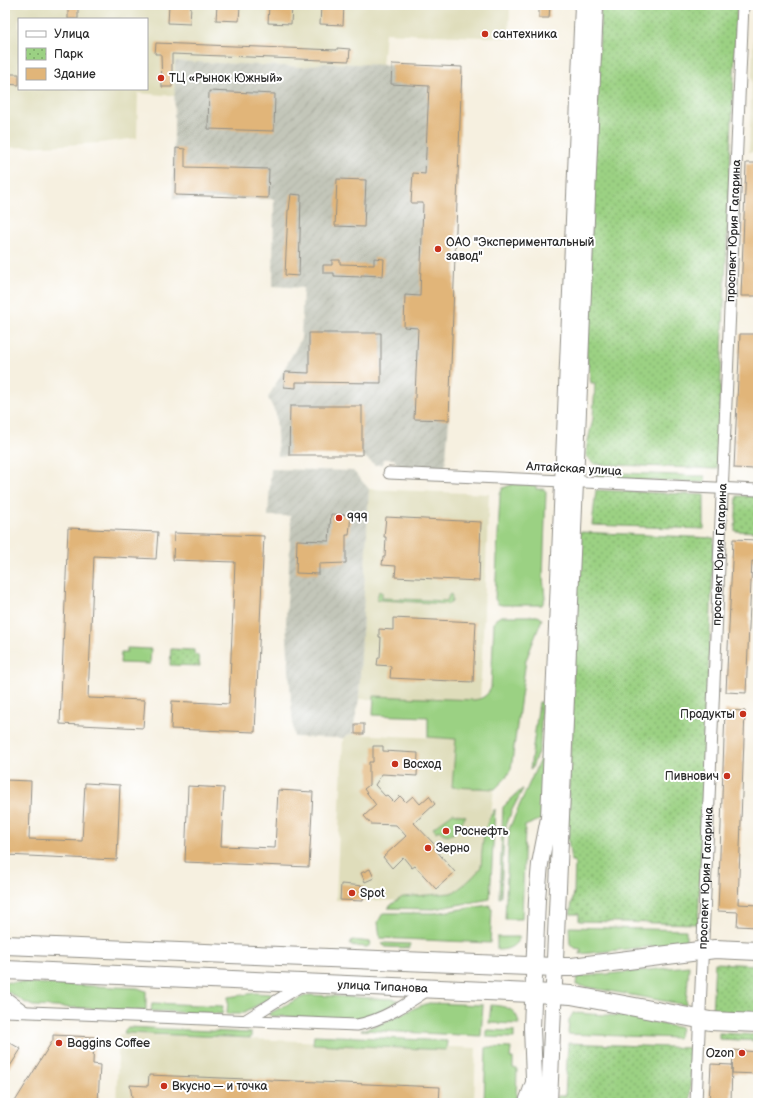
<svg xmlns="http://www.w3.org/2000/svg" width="763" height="1108" font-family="'Balsamiq Sans',sans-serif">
<defs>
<pattern id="industrial-furrows" width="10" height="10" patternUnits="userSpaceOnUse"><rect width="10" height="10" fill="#c3c6b9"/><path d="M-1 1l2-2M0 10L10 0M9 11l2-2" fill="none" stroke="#a8aa9f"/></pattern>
<pattern id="park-dots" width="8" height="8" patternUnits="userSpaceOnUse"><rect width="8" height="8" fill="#9bd183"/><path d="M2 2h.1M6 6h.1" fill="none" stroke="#7faa6b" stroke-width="1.8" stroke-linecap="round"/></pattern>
</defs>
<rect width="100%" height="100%" fill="#fff"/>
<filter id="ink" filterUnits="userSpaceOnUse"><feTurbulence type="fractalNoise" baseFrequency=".025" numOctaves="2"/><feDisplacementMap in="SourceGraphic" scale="8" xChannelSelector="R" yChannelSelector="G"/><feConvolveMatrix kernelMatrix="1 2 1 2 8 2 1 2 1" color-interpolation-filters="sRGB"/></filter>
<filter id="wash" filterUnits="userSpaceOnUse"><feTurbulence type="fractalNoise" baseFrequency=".012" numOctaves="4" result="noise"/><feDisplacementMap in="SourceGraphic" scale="16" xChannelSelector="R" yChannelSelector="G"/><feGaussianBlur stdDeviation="0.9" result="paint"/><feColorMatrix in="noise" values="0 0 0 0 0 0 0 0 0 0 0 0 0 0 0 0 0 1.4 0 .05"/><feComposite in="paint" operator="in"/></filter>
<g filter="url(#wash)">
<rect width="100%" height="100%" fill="#f6f0e0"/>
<!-- built -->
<g fill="#dfddbb" fill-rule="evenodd">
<path d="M5,5H510L509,38L385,33L382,65L323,63L304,67L175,61V96L138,93L137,138L100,143L5,148ZM19,19H147V89H19Z"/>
<polygon points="755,5 758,5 758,152 749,152"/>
<polygon points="369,489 489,494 480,704 359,699"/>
<polygon points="352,734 500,741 484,870 456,898 428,901 336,900 343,738"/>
<polygon points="119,1034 476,1048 474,1103 116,1103"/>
</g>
<!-- industrial -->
<g fill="url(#industrial-furrows)">
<polygon points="175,61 304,67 323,63 462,67 449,420 445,469 403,466 396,463 394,459 384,459 383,464 375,465 362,455 290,455 278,456 276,414 268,398 301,339 303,288 273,286 274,199 173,199"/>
<polygon points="271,469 353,471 369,489 359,699 352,734 343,738 294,737 291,701 286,621 291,527 290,516 268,516"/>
</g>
<!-- green -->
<g fill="#9bd183" stroke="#637e57">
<polygon points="597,472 705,476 705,483 597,478"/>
<polygon points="513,484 536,485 536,489 544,489 546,492 543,577 545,598 542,605 502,605 498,604 495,599 500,494 503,488"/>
<polygon points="379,591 382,592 382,598 447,601 449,595 451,594 452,597 452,602 448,604 381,600 377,599"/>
<path d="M501,616H537L540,617L542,619L526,660L511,769L506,778L495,789L452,787L456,739L428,737V717L373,715L374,696L474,700C482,699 487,696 491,688L494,623L496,619Z"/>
<polygon points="127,648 151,649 150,664 120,663 121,652 127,652"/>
<polygon points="539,702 542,702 540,747 531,770 530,769"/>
<polygon points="545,748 542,819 525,826 522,919 505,919 509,829"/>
<polygon points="522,789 523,789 512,810 504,831 501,897 499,898 503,807"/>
<path d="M495,809L490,899L434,909L388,908L396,901L403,897L451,893C458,891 479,873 481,866C482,861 481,856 482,851C483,836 486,821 495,809Z"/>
<path d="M453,813L466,816L454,833C448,836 443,835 439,830L436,832L433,828Z"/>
<polygon points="490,905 490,908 492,909 490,943 380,938 378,922 383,913 435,913"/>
<polygon points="569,927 686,930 686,943 580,954 581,949 574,948 570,944"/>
<path d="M497,937H520C515,947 508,950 497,950Z"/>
<polygon points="352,940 370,942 371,944 367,947 354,946 350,944"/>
<polygon points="384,943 410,944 410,948 386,947 382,944"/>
<polygon points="689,966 686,1005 576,985 577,977"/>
<polygon points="5,982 138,988 146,991 146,1011 33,1006 24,1002 5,990"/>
<polygon points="255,993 271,994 272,998 240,1014 227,1014 228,997"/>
<path d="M309,995L394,999L398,1000L397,1002L395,1004C380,1011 367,1018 351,1019L271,1016L268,1014L300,998Z"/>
<polygon points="152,1003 223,1006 222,1014 151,1011"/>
<path d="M429,1003L483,1005L481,1036L361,1030C385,1025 405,1010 429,1003Z"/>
<path d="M491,1005C504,1006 517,1008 519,1024L489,1023Z"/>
<polygon points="573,1013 622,1016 681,1028 678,1038 568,1034 569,1020"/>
<polygon points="128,1027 251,1033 251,1038 124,1033 125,1030"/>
<polygon points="487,1030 514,1031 514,1038 487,1037"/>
<polygon points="314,1035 447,1041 446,1050 313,1044"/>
<polygon points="488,1047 511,1048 510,1058 513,1058 513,1068 517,1069 516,1103 484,1103 486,1048"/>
</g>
<!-- park -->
<g fill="url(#park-dots)" stroke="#637e57">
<polygon points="601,5 737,5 717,469 594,464 586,456 587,445 593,419 595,383 591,383 586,352"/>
<polygon points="596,490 704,495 704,529 592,525"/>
<polygon points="737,496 758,496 758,532 735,531"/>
<polygon points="579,532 714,538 698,924 579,921 579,914 570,914 574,892 575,861 571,861 567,831"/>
<polygon points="171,649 194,650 194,654 198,656 200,666 170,665"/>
<polygon points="715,963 758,965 758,1014 712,1012"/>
<polygon points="719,1033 758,1035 758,1041 719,1039"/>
<polygon points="568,1043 692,1048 690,1103 557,1103 557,1096 565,1096"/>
</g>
<g id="blocks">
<!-- building -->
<g fill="#e1b579">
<rect x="68" y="5" width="10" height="14"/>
<polygon points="169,5 191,5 190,24 168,23"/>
<polygon points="217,5 240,5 239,21 216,20"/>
<polygon points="269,5 292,5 291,24 268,23"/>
<polygon points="321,5 344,5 343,25 320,24"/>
<polygon points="539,5 550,5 549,18 539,18"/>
<polygon points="156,43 337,50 337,48 350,49 349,61 172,54 172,87 162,87 161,54 155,54"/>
<polygon points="392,64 462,67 449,420 414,419 418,328 404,327 405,295 420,296 423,203 411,203 413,173 425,174 429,86 391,84"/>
<polygon points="5,74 19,74 19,85 5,84"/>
<polygon points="209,91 275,94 274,131 208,129"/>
<polygon points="176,148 185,149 185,167 269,169 268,198 175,195"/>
<polygon points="746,163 758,163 758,296 741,296"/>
<polygon points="337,179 366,180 364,227 335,226"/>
<polygon points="291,194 301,195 299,276 285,275 288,210 289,210"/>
<polygon points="374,258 384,259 383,276 361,275 361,277 334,276 334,273 323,273 323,265 332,265 332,260 340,260 340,264 374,265"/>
<polygon points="309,333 381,333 381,383 296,382 296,388 284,387 285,372 309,373"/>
<polygon points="740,334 758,334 758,386 754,469 734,468"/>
<polygon points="290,406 362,406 362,455 289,455"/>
<polygon points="331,514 351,515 349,535 346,535 346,563 319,564 319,574 296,573 297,540 329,541"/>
<polygon points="386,517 481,522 479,581 395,577 396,566 382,565 383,557 385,557 386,537 384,537"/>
<polygon points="68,528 158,532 156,559 94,556 88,698 145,700 143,728 60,724"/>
<polygon points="174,533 264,536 255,732 171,729 172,701 229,704 235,562 173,560"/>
<polygon points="733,539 758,540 758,562 752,561 746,693 726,692"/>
<polygon points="393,618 476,622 473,682 390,678 391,666 377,665 378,658 380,658 381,637 379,637 379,629 393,630"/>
<polygon points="725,710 745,711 738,904 758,905 758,927 737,926 738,912 718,911"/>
<rect x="355" y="724" width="9" height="10"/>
<polygon points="373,746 383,746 383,751 418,753 417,776 382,774 375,785 385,796 387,795 394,802 400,796 406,802 413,796 420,804 429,796 435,804 414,823 436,846 434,848 455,872 436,889 415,866 412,868 403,857 392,868 383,857 406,836 396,825 371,824 364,816 376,805 364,789 369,785 369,762 373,762"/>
<polygon points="5,780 31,781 29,839 82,841 85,783 120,785 117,860 5,855"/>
<polygon points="188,786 224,788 221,846 275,848 278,790 313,792 309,867 185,862"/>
<polygon points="370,869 374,878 365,882 361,873"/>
<polygon points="341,884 364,886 363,901 340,900"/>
<polygon points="53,1035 94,1037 93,1064 100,1065 98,1103 14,1103 53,1040"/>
<polygon points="5,1040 21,1049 5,1074"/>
<polygon points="733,1050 758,1052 758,1074 732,1073"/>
<polygon points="711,1064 732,1065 731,1103 709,1103"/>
<polygon points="149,1075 440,1087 439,1103 133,1103 130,1085 148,1086"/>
</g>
</g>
</g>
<g filter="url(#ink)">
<use href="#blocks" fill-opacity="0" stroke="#908e86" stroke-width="1"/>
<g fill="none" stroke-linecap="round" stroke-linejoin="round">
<!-- minor casing -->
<g stroke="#908e86" stroke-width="13">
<g id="minor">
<polyline points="389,473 758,490"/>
<polyline points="5,997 24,1011"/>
<path d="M5,1011L357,1025C383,1020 407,1004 429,989"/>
<polyline points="246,1020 305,983"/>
<polyline points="524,1103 532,1081"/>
<path id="s1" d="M696,1103L743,5"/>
</g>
</g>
<!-- secondary casing -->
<g stroke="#908e86" stroke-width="18">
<g id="secondary">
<polyline points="535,1103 532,1028 537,899 540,864 549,818 583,5"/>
<polyline points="549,1103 595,5"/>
</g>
</g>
<!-- primary casing -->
<g stroke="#908e86" stroke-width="20">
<g id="primary">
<polyline points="5,945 555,967 572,967 715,949 758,951"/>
<path id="s2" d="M5,970L554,994L571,995L710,1021L758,1023"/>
</g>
</g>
<!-- minor -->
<use href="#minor" stroke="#fff" stroke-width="11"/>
<!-- secondary -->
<use href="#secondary" stroke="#fff" stroke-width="16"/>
<!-- primary -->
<use href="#primary" stroke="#fff" stroke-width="18"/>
</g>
</g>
<!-- markers -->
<g fill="#c8321e" stroke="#fff" stroke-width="1.5">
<circle cx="485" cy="34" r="4"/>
<circle cx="161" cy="78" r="4"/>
<circle cx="438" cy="249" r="4"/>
<circle cx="339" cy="518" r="4"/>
<circle cx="743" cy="714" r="4"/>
<circle cx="395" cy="764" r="4"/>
<circle cx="727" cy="776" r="4"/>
<circle cx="446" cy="831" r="4"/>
<circle cx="428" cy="848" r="4"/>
<circle cx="352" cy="893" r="4"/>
<circle cx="59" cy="1043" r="4"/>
<circle cx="742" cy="1053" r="4"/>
<circle cx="164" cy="1086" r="4"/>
</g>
<g text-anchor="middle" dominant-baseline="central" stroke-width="4" stroke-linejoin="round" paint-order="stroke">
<!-- poi labels -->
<g font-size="12" fill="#2b2b2b" stroke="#fff" text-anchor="start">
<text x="493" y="34">сантехника</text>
<text x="169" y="78">ТЦ «Рынок Южный»</text>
<text x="446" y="242">ОАО "Экспериментальный<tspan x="446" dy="14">завод"</tspan></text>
<text x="347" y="518">999</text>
<text x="735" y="714" text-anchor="end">Продукты</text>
<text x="403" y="764">Восход</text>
<text x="719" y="776" text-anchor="end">Пивнович</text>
<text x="454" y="831">Роснефть</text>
<text x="436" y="848">Зерно</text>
<text x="360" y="893">Spot</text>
<text x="67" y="1043">Baggins Coffee</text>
<text x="734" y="1053" text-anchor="end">Ozon</text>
<text x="172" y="1086">Вкусно — и точка</text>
</g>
<!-- street labels -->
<g font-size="12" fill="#2b2b2b" stroke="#fff">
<text stroke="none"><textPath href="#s1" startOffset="873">проспект Юрия Гагарина</textPath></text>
<text transform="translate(574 469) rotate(3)">Алтайская улица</text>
<text stroke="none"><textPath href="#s1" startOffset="549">проспект Юрия Гагарина</textPath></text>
<text stroke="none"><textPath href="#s1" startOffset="225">проспект Юрия Гагарина</textPath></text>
<text stroke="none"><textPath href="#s2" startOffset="378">улица Типанова</textPath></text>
</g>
</g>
<!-- margin -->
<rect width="763" height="1108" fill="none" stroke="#fff" stroke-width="20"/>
<!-- legend -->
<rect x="18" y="18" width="130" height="72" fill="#ffffff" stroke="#aaaaaa"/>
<rect x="26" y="31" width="20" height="6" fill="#ffffff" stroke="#aaaaaa"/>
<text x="54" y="38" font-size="12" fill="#2b2b2b">Улица</text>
<rect x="26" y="48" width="20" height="12" fill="url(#park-dots)" stroke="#aaaaaa"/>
<text x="54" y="58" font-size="12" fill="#2b2b2b">Парк</text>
<rect x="26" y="68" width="20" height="12" fill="#e1b579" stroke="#aaaaaa"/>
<text x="54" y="78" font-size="12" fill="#2b2b2b">Здание</text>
</svg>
